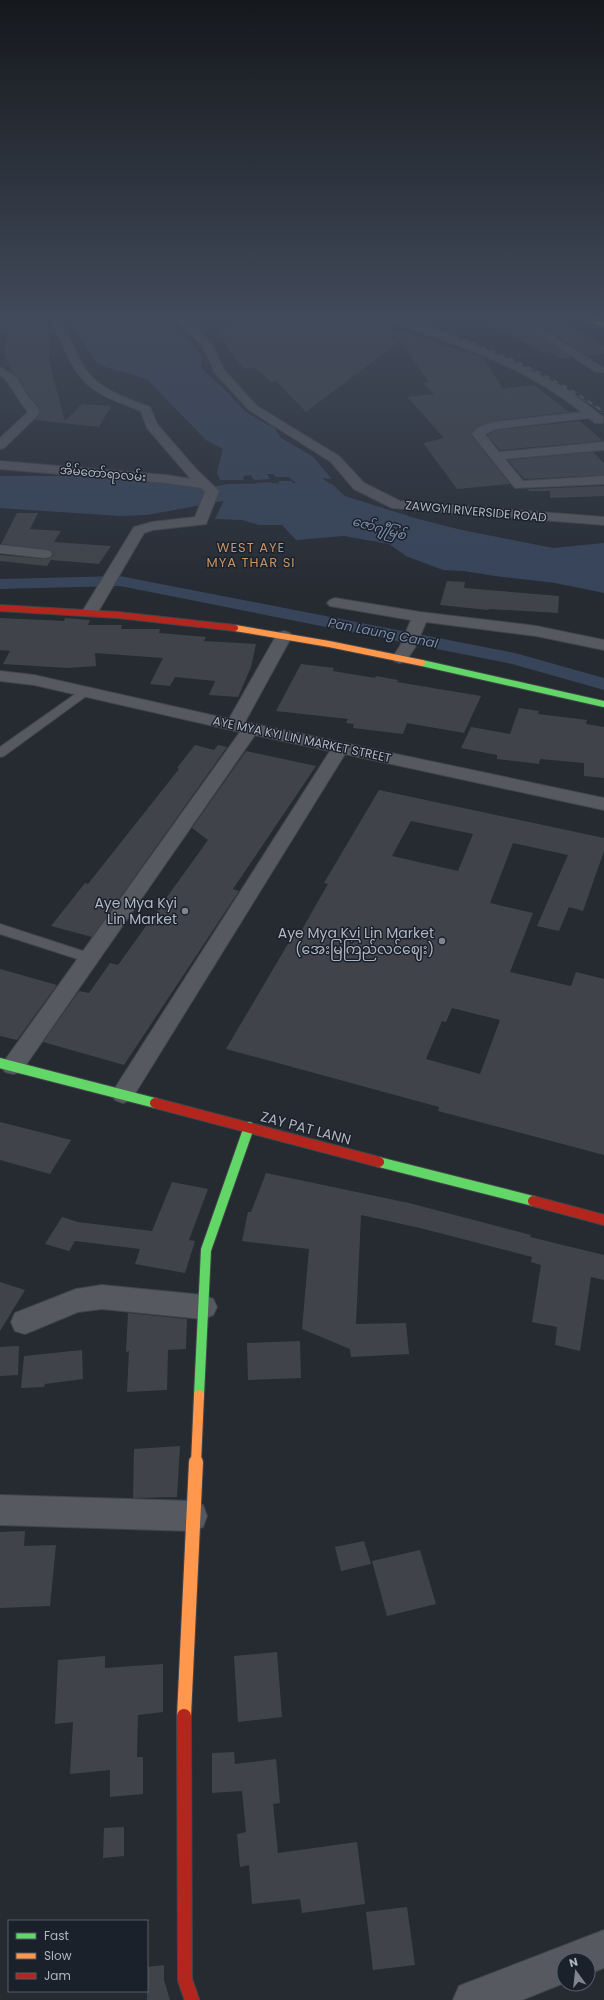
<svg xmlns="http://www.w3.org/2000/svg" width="604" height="2000" font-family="Poppins,'Noto Sans Myanmar',sans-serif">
<rect width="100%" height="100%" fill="#262b32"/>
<!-- water -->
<g fill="#37445a">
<polygon points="68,320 166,320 189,339 202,358 201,368 221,386 245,411 266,424 274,427 281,438 312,456 332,479 320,478 319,475 311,476 311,478 299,477 298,474 286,473 288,477 276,477 273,474 267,474 270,479 254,480 251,475 243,476 244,480 220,480 217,472 223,449 206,440 147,379 102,366 95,361"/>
<polygon points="0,476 68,476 208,486 190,505 146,515 120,516 0,508"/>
<polygon points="301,480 312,481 313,489 323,489 320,482 332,484 345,496 418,519 462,530 553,548 604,543 604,593 555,583 495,576 464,571 443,570 406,556 389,544 344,536 296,540 282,525 259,525 242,520 215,519 228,492 227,486 246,484 250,492 259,491 256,483 271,482 275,490 283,489 278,481 292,481 294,489 301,489"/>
</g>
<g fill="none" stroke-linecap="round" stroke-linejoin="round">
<!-- canal -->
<polygon fill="#37445a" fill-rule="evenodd" points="120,576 515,653 604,678 604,690 512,664 120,586 0,589 0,579"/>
<!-- river -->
<polygon fill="#37445a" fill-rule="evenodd" points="256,432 265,434 331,485 357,514 376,519 380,525 376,531 366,533 337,526 315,499 228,500 147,515 129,512 125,506 129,500 138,498 147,499 228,484 296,483 247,444 244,439 247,434"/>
</g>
<!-- building -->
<g fill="#40444a" fill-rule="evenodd">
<polygon points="11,320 42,320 50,342 49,362 65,421 82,404 111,406 99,427 35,420 40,415 40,408 30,397 17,376 12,373 4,350 8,336 4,322 11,322"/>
<polygon points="236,320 364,320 483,357 503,389 534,385 569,412 494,421 477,426 471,435 510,484 457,489 423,443 444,438 407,397 434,394 423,383 429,382 400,341 306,412 276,381 271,382 256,368 243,369 217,331 239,328"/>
<polygon points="482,320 514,320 572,358 561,359 550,352 544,353"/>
<polygon points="530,320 555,320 555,326 565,324 604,346 604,354 587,356"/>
<polygon points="580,421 603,441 500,450 487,435 496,430"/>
<polygon points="593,452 604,463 604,475 524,479 508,460"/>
<polygon points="604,486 604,496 550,498 550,491 529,491 528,489"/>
<polygon points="17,513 38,513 30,529 61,531 54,542 111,546 99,564 51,560 47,566 0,561 0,555 45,559 50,558 53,555 50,550 1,544"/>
<polygon points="447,581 465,582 464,588 559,596 558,613 489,609 488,610 440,605"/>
<polygon points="0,618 64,621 65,618 90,620 88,625 122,625 121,629 160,629 159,633 206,637 204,641 256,644 251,667 238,697 209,695 215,681 175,677 170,686 150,684 163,658 95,653 96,666 68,668 3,664 10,651 0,650"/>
<polygon points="301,664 334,668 333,671 375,678 376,676 398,680 397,682 481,696 464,733 407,723 403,734 353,728 354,724 346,723 348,719 276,711"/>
<polygon points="519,708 539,711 538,714 587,720 586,724 604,727 604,778 584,776 584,763 540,759 539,764 497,759 497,755 461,748 471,727 510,734"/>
<polygon points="195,745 214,750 218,745 227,747 92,937 51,926 85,883 88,884 179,769 177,768"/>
<polygon points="246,751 316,766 233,889 239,891 124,1065 43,1042 79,991 89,993 110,963 118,965 208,840 192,828"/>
<path d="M379,790L604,838V851L583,911L569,907L559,931L537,926L568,855L513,843L490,903L533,913L510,972L571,986L576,972L604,979V1155L438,1111L439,1107L226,1049L295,932L300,933L328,884L324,883ZM411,821L473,834L458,871L392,856ZM452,1008L500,1020L480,1074L426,1059L442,1021L446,1022Z"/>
<polygon points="0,969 57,985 17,1040 0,1036"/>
<polygon points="0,1122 71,1140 50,1174 0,1160"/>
<polygon points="266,1173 409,1203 531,1235 530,1237 604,1255 604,1280 591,1277 580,1351 555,1345 557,1327 532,1322 541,1265 531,1262 532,1257 420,1228 361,1215 356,1324 406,1323 409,1354 351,1357 350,1349 302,1329 309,1249 242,1241 248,1212 251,1212"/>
<polygon points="172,1182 208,1189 189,1240 195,1241 185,1273 135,1264 140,1249 75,1241 69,1251 45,1244 62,1217 78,1222 152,1231"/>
<polygon points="0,1282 25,1290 0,1331"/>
<polygon points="128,1313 187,1319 186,1349 168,1350 167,1390 127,1392 129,1351 126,1352"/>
<polygon points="300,1341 301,1378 248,1380 247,1343"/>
<polygon points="19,1346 18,1375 0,1376 0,1347"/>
<polygon points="82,1350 83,1379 45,1384 44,1387 21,1388 24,1356"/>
<polygon points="180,1446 177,1497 133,1498 134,1449"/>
<polygon points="25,1531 24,1546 56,1545 50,1606 0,1608 0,1532"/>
<polygon points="364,1541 371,1564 341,1571 335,1547"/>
<polygon points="420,1550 436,1604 387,1616 372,1561"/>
<polygon points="277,1652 282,1717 238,1722 234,1656"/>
<polygon points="105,1656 105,1668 163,1664 163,1712 138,1715 137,1757 143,1757 143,1794 110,1797 110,1770 70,1774 73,1722 55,1724 58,1660"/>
<polygon points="234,1752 235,1764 276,1759 280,1803 273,1804 278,1853 357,1842 365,1904 302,1913 300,1899 252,1904 249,1865 240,1867 237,1834 246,1832 242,1791 212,1793 212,1753"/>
<polygon points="124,1827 124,1856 103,1858 104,1828"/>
<polygon points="407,1907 415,1965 373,1970 366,1912"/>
<polygon points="164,1965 164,1980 170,2000 147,2000 147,1967"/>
</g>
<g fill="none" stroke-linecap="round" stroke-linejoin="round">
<!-- lane casing -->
<g stroke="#42454a" stroke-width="2">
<g id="lane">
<polygon points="85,689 89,690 91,692 89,694 4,756 0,757 0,747 81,690"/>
<polygon points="0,924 95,955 97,958 95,961 90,963 0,934"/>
</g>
</g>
<!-- street casing -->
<g stroke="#42454a" stroke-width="2">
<g id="street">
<path d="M50,320H60C70,336 76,354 86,370C101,391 127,398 150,407L157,424L196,469L219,491L206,524L153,530L144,533L98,612L95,615H85L82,612L134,527L152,522L195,517L205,492L201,488L166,483L0,469V461L166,475L191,479L147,428L141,411C126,405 110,400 96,391C71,375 64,344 50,320Z"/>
<polygon points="177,320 188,320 212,344 224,370 257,406 339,456 364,483 400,501 604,517 604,525 392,508 354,489 331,462 249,410 215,373 203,347"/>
<path d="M390,320H405L470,342L511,360L568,390L603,417V423H595L589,418L496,429L485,434L499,452L604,442V450L505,459L523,481L604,476V484L515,488L474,437L472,434L478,427L494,422L581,412C526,367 458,345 391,322Z"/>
<polygon points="515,320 527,320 604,368 604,372 596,372"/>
<path d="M0,367L16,377L29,398L39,409V414L4,448L0,449V438L27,413V410C16,400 13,383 0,375Z"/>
<polygon points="0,545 45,550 50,551 52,554 50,557 45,558 0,553"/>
<polygon points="335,598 420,612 536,626 604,640 604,650 536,636 426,622 416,646 406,661 400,663 394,661 392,658 400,646 411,620 330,606 327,603 330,600"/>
<polygon points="284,631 290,633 292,636 245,722 604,798 604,810 345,754 131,1100 123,1103 115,1100 111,1094 115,1088 330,751 255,735 21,1072 13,1074 5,1072 1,1066 5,1060 240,732 34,685 0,681 0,671 34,675 229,719 276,636 278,633"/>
<polygon points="102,1285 203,1295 213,1299 217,1307 213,1315 203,1319 102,1309 78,1312 25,1334 15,1331 11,1322 15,1313 76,1289"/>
<polygon points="0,1495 192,1501 203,1505 207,1516 203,1527 192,1531 0,1525"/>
<polygon points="604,1930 604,1968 588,1974 588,1960 564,1960 564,1983 522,2000 453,2000 459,1986"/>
</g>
</g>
<!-- fast-far1 casing -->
<g stroke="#42454a" stroke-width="8">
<polyline id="fast-far1" points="422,663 604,704"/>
</g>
<!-- fast casing -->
<g stroke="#42454a" stroke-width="12">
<g id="fast">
<polyline points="0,1063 155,1103"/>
<polyline points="379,1162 533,1201"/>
<polyline points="199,1395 206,1250 249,1127"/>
</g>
</g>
<!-- slow-far3 casing -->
<g stroke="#42454a" stroke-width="6">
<polyline id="slow-far3" points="592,320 604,324"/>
</g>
<!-- slow-far2 casing -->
<g stroke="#42454a" stroke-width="8">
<polyline id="slow-far2" points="235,628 329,644 422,663"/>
</g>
<!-- slow-far1 casing -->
<g stroke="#42454a" stroke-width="12">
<polyline id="slow-far1" points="196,1463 199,1395"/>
</g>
<!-- slow casing -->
<g stroke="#42454a" stroke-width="16">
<polyline id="slow" points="184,1716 196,1462"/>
</g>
<!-- jam-far2 casing -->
<g stroke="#42454a" stroke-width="8">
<polyline id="jam-far2" points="0,608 118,615 235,628"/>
</g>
<!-- jam-far1 casing -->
<g stroke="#42454a" stroke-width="12">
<g id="jam-far1">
<polyline points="155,1103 379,1162"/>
<polyline points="533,1201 604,1220"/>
</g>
</g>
<!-- jam casing -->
<g stroke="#42454a" stroke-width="16">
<polyline id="jam" points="184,1716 185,1980 192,2000"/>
</g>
<!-- lane -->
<use href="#lane" fill="#565960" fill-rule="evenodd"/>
<!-- street -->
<use href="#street" fill="#565960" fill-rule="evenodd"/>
<!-- fast-far1 -->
<use href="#fast-far1" stroke="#63d668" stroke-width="6"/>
<!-- fast -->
<use href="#fast" stroke="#63d668" stroke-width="10"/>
<!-- slow-far3 -->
<use href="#slow-far3" stroke="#ff974d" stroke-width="5"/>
<!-- slow-far2 -->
<use href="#slow-far2" stroke="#ff974d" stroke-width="6"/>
<!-- slow-far1 -->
<use href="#slow-far1" stroke="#ff974d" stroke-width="10"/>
<!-- slow -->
<use href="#slow" stroke="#ff974d" stroke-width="14"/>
<!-- jam-far2 -->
<use href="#jam-far2" stroke="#b3261e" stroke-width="6"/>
<!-- jam-far1 -->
<use href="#jam-far1" stroke="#b3261e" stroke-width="10"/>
<!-- jam -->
<use href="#jam" stroke="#b3261e" stroke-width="14"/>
<!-- rail casing -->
<g stroke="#5a5d64" stroke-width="2.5">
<path id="rail" d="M411,320C479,345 545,369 604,412"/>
</g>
<!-- rail -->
<use href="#rail" stroke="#1b212b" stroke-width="1.5" stroke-dasharray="5" stroke-linecap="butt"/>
</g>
<!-- sky -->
<linearGradient id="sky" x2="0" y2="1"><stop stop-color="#15181c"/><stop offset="0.53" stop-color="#414a5a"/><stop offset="1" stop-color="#414a5a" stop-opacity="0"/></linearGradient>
<rect width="604" height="600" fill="url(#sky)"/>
<!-- markers -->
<g fill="#808690" stroke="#1b212b" stroke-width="1.5">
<circle cx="185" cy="911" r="4"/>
<circle cx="442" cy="941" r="4"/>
</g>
<g text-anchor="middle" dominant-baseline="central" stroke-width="3" stroke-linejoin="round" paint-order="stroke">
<!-- far-street labels -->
<g font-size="12" fill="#b0b7c3" stroke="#1b212b">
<text transform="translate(103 473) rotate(5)">အိမ်တော်ရာလမ်း</text>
<text transform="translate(476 511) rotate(5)">ZAWGYI RIVERSIDE ROAD</text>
<text transform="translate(302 739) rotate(12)">AYE MYA KYI LIN MARKET STREET</text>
</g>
<!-- far-water labels -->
<g font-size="13" font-style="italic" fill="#7b8da9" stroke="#1b212b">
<text transform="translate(379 528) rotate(16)">ဇော်ဂျီမြစ်</text>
<text transform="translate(383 633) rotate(11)">Pan Laung Canal</text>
</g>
<!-- far-quarter labels -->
<g font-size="13" letter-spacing="1" fill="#c89466" stroke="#1b212b">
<text x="251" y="547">WEST AYE<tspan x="251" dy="15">MYA THAR SI</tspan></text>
</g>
<!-- poi labels -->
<g font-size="14" fill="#b0b7c3" stroke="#1b212b" text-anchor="end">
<text x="177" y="903">Aye Mya Kyi<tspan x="177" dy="16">Lin Market</tspan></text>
<text x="434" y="933">Aye Mya Kyi Lin Market<tspan x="434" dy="16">(အေးမြကြည်လင်ဈေး)</tspan></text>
</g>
<!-- street labels -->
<g font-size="14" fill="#b0b7c3" stroke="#1b212b">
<text transform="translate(306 1128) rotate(15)">ZAY PAT LANN</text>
</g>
</g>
<!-- legend -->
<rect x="8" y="1920" width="140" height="72" fill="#1b212b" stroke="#575d68"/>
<rect x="16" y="1933" width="20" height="6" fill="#63d668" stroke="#575d68"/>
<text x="44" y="1940" font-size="12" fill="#b0b7c3">Fast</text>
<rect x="16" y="1953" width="20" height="6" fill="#ff974d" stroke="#575d68"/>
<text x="44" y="1960" font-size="12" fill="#b0b7c3">Slow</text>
<rect x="16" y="1973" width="20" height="6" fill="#b3261e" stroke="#575d68"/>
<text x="44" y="1980" font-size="12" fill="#b0b7c3">Jam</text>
<!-- north arrow -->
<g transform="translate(576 1972) rotate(345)"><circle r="19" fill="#1b212b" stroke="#575d68"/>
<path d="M0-3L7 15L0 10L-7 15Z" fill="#808690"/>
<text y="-6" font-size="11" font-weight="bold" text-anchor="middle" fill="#b0b7c3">N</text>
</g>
</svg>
